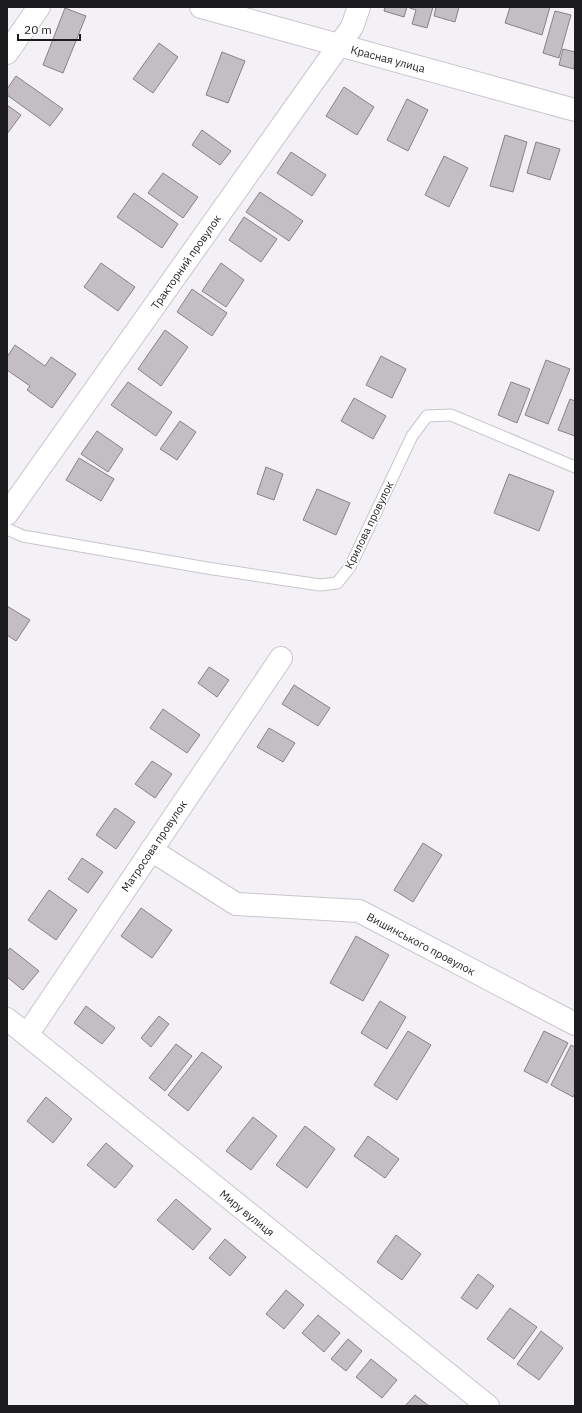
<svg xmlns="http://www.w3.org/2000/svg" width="582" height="1413" font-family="'IBM Plex Sans',sans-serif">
<rect width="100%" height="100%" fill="#f3f1f6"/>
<!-- building -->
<g fill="#c3bec1" stroke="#878285">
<polygon points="385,7 433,7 427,28 412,24 416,10 407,7 404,17 384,11"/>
<polygon points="436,7 459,7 455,22 434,16"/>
<polygon points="510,7 550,7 542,35 505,23"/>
<polygon points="65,8 86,16 63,73 43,65"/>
<polygon points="555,11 571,15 559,58 543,53"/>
<polygon points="159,43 178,57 153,93 133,79"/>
<polygon points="563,49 575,52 574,69 559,65"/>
<polygon points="222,52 245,61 228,103 206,95"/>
<polygon points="16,76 63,109 50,126 7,95 7,89"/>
<polygon points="344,87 374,107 357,135 326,116"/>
<polygon points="407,99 428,110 408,151 387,140"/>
<polygon points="7,105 21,115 7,134"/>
<polygon points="202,130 231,151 220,165 192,145"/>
<polygon points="505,135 527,142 513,192 490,186"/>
<polygon points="536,142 560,149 550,180 527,173"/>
<polygon points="291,152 326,175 312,196 277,173"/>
<polygon points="444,156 468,168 449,207 425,195"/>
<polygon points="163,173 198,197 183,218 148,193"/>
<polygon points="260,192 303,221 289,241 246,212"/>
<polygon points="134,193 178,224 162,248 117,217"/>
<polygon points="244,217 277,239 261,262 229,240"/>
<polygon points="101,263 135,287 118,311 84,287"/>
<polygon points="221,263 244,280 226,307 202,291"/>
<polygon points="192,289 227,313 212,336 177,312"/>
<polygon points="165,330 188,347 161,386 138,369"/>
<polygon points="15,345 45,366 51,357 76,374 52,408 27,390 30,386 7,370 7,357"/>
<polygon points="381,356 406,369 392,398 366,385"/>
<polygon points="546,360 570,369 548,424 525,415"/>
<polygon points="128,382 172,412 156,436 111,405"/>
<polygon points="511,382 530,389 517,423 498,415"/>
<polygon points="354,398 386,416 373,439 341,421"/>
<polygon points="570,399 575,401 575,436 558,430"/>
<polygon points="180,421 196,432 177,460 160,449"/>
<polygon points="97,431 123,449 108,472 81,454"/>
<polygon points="79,458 114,479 101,501 66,480"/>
<polygon points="266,467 283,474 274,500 257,494"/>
<polygon points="509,474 554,491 539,531 494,513"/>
<polygon points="317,489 350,503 336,535 303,520"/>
<polygon points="7,606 30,620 16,641 7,635"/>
<polygon points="209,667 229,680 217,697 198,683"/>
<polygon points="294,685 330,708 318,726 282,704"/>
<polygon points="163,709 200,735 187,753 150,728"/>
<polygon points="269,728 295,743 283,762 257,747"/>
<polygon points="152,761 172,774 155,798 135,784"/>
<polygon points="115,808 135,822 116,849 96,835"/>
<polygon points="423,843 442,855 413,902 394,890"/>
<polygon points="82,858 103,872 88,893 68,879"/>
<polygon points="49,890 77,910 56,940 28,920"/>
<polygon points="141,908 172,930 152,958 121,936"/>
<polygon points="356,936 389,955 363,1001 330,983"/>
<polygon points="10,948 39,971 23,990 7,977 7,952"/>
<polygon points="380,1001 406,1017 387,1049 361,1033"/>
<polygon points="86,1006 115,1028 102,1044 74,1023"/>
<polygon points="159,1016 169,1024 151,1047 141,1038"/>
<polygon points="408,1031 431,1045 397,1100 374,1085"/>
<polygon points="544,1031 568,1043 547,1083 524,1071"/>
<polygon points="176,1044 192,1056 165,1091 149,1078"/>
<polygon points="571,1045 575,1047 575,1093 573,1097 551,1085"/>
<polygon points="202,1052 222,1067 188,1111 168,1095"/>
<polygon points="46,1097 72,1119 53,1143 27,1121"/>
<polygon points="253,1117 277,1136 251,1170 226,1151"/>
<polygon points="305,1126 335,1149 307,1188 276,1165"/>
<polygon points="368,1136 399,1159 385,1178 354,1156"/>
<polygon points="106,1143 133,1166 115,1188 87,1165"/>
<polygon points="176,1199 211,1229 193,1250 157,1220"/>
<polygon points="396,1235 421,1254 402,1280 377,1262"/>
<polygon points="225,1239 246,1257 230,1276 209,1258"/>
<polygon points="478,1274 494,1286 477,1309 461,1298"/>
<polygon points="286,1290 304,1305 284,1329 266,1314"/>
<polygon points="510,1308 537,1327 514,1359 487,1339"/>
<polygon points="318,1315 340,1333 324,1352 302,1333"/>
<polygon points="541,1331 563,1348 539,1380 517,1364"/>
<polygon points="348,1339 362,1351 346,1371 331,1359"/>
<polygon points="371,1359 397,1380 382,1398 356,1377"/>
<polygon points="415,1395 429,1406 405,1406"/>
</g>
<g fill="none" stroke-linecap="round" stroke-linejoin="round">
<!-- lane casing -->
<g stroke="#c8c6cb" stroke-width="13">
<polyline id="lane" points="7,529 23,536 207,568 320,585 337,583 350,567 412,436 427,416 451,415 575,467"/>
</g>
<!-- street casing -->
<g stroke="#c8c6cb" stroke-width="24">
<g id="street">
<polyline points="201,7 575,110"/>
<polyline points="7,53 39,7"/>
<polyline points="7,514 352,27 359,7"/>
<polyline points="151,850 236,904 359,911 575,1024"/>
<polyline points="7,1019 488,1406"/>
<polyline points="27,1035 281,658"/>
</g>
</g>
<!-- lane -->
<use href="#lane" stroke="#fff" stroke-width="11"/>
<!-- street -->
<use href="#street" stroke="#fff" stroke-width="22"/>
</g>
<g text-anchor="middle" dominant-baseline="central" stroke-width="3" stroke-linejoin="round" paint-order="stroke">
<!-- street labels -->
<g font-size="11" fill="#1c1b1d" stroke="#fff">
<text transform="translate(388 59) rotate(15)">Красная улица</text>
<text transform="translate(186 262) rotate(-55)">Тракторний провулок</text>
<text transform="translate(369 525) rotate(-64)">Крилова провулок</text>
<text transform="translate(154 846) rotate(-56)">Матросова провулок</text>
<text transform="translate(421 944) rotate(28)">Вишинського провулок</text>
<text transform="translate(247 1213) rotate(39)">Миру вулиця</text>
</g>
</g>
<!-- border -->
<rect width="582" height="1413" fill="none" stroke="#1c1b1d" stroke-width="16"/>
<!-- scale -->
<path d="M18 34v6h62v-6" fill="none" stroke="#1c1b1d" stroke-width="2"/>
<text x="24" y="34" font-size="12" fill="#1c1b1d" stroke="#ffffff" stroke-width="3" paint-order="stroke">20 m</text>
</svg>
